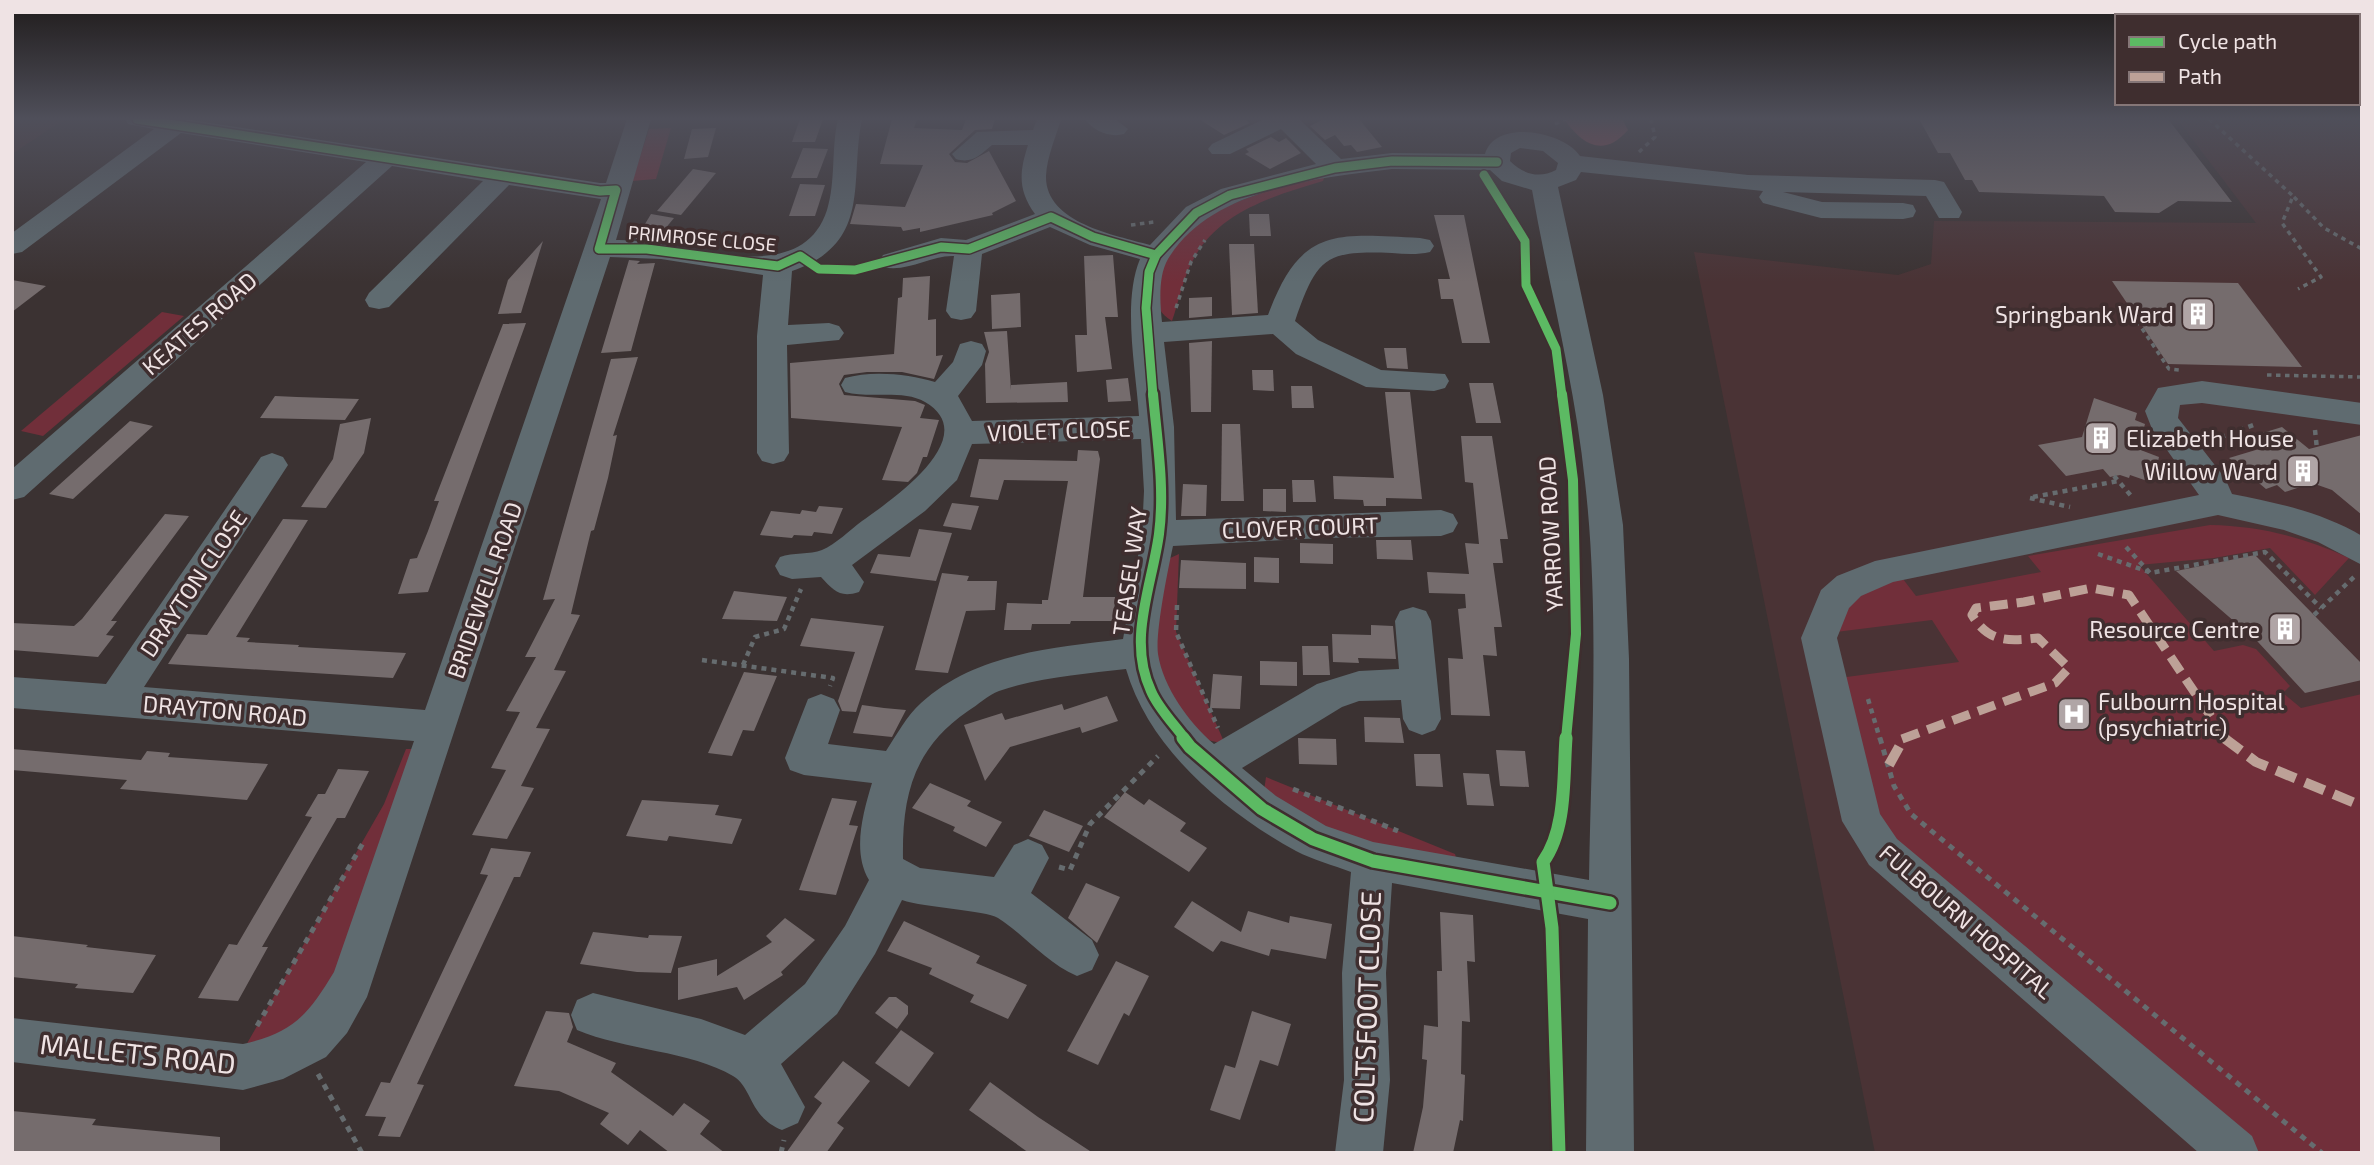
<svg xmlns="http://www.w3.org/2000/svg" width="2374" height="1165" font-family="'Exo 2',sans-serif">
<rect width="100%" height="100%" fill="#3b3232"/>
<!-- built -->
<g fill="#4a3335">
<polygon points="12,119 65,119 12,154"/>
<polygon points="2177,119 2362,119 2362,1153 1875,1153 1694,252 1898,275 1931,264 1934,221 2256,223"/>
</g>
<!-- green -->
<g fill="#712f3a">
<polygon points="671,128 656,179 632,181 649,129"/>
<path d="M1325,175L1323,181C1273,196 1218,212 1193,260C1183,278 1179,301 1172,321C1156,311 1156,303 1158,285C1163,213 1270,190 1325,175Z"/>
<polygon points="162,312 184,316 43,436 21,431"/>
<path d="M2210,525C2260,526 2303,537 2349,558L2315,595L2270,548L2214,558L2139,565L2214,651L2243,645L2256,649L2290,686L2283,693L2301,708L2362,694V1153H2256L1891,842L1870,804L1839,678L1959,662L1932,620L1836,632C1852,593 1863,588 1903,579L1916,596L2041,572L2028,556Z"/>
<polygon points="1179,554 1176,632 1225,744 1203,739 1163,688 1154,650 1168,559"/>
<polygon points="406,749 417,749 329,999 281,1035 245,1047 384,804"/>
<polygon points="1266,777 1455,854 1457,861 1350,843 1264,791"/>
</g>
<!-- forest -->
<path fill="#984753" d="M1564,119H1622L1628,130C1604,158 1582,145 1564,119Z"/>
<!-- building -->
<g fill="#756c6d">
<polygon points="800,119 823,119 815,142 792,142"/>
<polygon points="892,119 917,119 914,128 962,130 966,119 995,119 992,129 975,130 949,154 955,162 967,163 989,151 1016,201 992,213 993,215 920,232 920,228 903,231 901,227 850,224 856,204 905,207 923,165 880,164"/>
<polygon points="1199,119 1244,119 1250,123 1224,135"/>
<polygon points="1324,119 1359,119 1382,147 1357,152 1351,145 1344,146 1335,135 1325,140 1310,126"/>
<polygon points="1919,119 2168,119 2232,202 2178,201 2159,213 2115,212 2104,196 1979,192 1972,180 1965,180 1950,153 1938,153"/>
<polygon points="716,128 708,157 684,159 692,129"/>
<polygon points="1271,137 1279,142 1286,138 1301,153 1270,169 1245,154 1249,152 1246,149"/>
<polygon points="803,148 828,149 817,178 791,178"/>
<polygon points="693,169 716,173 681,215 657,211"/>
<polygon points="800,184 825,185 815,216 789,216"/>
<polygon points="651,214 674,218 655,241 636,239"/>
<polygon points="1249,214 1269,214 1271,236 1250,236"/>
<polygon points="1434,215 1464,215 1490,343 1462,343 1453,299 1441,299 1438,279 1450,279"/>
<polygon points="543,241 521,313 498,314 508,280"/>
<polygon points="1229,244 1254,244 1258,313 1232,315"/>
<polygon points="1113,255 1118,317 1105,317 1112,369 1077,372 1075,335 1087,335 1084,256"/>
<polygon points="629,260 640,261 637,264 655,263 631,351 601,353"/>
<polygon points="930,276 928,320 936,319 936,356 943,355 934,379 902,372 867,372 844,375 839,384 844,395 915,401 925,405 920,418 939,420 927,457 923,457 917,473 908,482 882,480 902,427 791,418 790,363 894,354 898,298 902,297 903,278"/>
<polygon points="12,280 46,286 12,312"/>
<polygon points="2112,281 2238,283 2302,367 2168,364"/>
<polygon points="1020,293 1021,327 992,329 991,295"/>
<polygon points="1212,297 1212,316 1189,318 1189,298"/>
<polygon points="526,323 428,592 398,594 410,559 417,558 428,531 439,501 434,501 503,324"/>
<polygon points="1007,331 1011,390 1011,385 1067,382 1068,402 986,403 985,364 989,352 984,332"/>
<polygon points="1212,341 1211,412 1191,412 1189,343"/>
<polygon points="1384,348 1406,348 1408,369 1387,368"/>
<polygon points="638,357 613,436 617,435 608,478 594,530 591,531 571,614 580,615 554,670 566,671 536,728 550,729 521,786 534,788 507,839 472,835 506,770 491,768 520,712 506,711 536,657 525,657 555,599 543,600 611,359"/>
<polygon points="1252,370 1273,370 1274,391 1253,390"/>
<polygon points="1128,378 1131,401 1108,402 1106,380"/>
<polygon points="1469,383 1493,383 1501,423 1476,423"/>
<polygon points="1291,386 1312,386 1314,408 1292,408"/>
<polygon points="1385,392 1410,392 1422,499 1386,498 1386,506 1364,506 1363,500 1334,499 1333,476 1394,478"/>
<polygon points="275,396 297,397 359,399 345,420 260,418"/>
<polygon points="2094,398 2137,413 2135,420 2145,424 2138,449 2159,457 2153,483 2130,475 2129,478 2120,475 2110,477 2103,469 2066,476 2038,445 2082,437"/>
<polygon points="371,418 364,453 326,508 301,507 333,459 340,424"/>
<polygon points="130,421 153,426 73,499 49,494"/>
<polygon points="1222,424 1240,424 1244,501 1221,501"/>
<polygon points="2282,427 2309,449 2362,435 2362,515 2332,490 2312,483 2285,492 2277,485 2266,489 2229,458 2269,446 2256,435"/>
<polygon points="1461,436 1492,436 1508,539 1500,539 1503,563 1493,563 1502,627 1494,627 1497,656 1483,655 1490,716 1451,715 1448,658 1463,659 1458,609 1466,608 1465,594 1429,593 1427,572 1469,574 1465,543 1479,544 1473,483 1465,482"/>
<polygon points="1078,450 1098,451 1100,459 1083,597 1115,597 1114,621 1071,621 1070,624 1032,624 1031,630 1004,630 1007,603 1042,604 1042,600 1048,600 1068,481 1004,480 998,500 970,497 979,459 1077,461"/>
<polygon points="1292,480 1314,480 1316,502 1293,502"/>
<polygon points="1183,484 1207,485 1206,516 1181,516"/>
<polygon points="1263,489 1286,489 1286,512 1263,511"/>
<polygon points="952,503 979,506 971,530 943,526"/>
<polygon points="819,506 843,508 832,534 814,532 812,536 794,535 792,538 760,535 771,511 800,514 802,510 816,512"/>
<polygon points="165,514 189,516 111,621 117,621 106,635 114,636 98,657 12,650 12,623 74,626 82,619"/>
<polygon points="283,519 308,520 236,637 250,638 247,642 299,645 298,647 406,653 393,678 168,664 187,634 207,635"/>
<polygon points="919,529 952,533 936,581 870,573 878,554 910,557"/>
<polygon points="1376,540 1411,540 1413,560 1377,559"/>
<polygon points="1300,543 1333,544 1333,564 1300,563"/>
<polygon points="2255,555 2362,664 2362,680 2305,693 2258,642 2176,571"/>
<polygon points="1254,557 1279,558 1279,583 1254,582"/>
<polygon points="1181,560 1246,563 1246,589 1179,588"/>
<polygon points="942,573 969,576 967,581 997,581 995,610 966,611 948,673 915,670"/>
<polygon points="734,591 787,597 777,621 722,619"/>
<polygon points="811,618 884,626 856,712 842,711 838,701 855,652 800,646"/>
<polygon points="1371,625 1393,626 1396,659 1358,658 1359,663 1333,662 1332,634 1371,635"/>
<polygon points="1302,646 1328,646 1330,675 1303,675"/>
<polygon points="1260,661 1297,662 1297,686 1260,685"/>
<polygon points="744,672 777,676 754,731 743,730 732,756 708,753"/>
<polygon points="1213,674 1242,676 1240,709 1210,708"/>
<polygon points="1107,696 1118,721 1082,733 1080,727 1010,747 985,781 964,725 1002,713 1005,720 1062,704 1064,710"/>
<polygon points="862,705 884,708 906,710 892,737 853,733"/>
<polygon points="1364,717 1400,718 1404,743 1365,742"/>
<polygon points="1298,738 1336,739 1337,765 1299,764"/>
<polygon points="12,749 141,760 147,751 170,753 168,757 268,764 247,800 120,789 127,780 12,770"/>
<polygon points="1496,750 1525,751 1529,787 1500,786"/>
<polygon points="1414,754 1440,754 1443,787 1416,786"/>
<polygon points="338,769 369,771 345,818 337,818 262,947 268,947 238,1001 198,998 229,944 237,945 312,817 305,816 318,794 325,794"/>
<polygon points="1463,773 1489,774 1494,806 1467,805"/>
<polygon points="930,783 971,801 967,806 1002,822 986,847 953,831 955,827 912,808"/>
<polygon points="1125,792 1144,805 1149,799 1186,823 1180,831 1207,848 1189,872 1104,817"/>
<polygon points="832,798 857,801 849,825 858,826 836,895 799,890"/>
<polygon points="642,800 719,805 715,815 742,819 732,844 669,836 667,841 626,836"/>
<polygon points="1044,810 1083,826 1069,852 1029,836"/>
<polygon points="491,848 531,852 520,877 514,877 417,1084 424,1085 400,1137 378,1136 386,1117 365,1116 381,1082 390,1083 488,875 480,874"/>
<polygon points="1086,883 1120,897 1097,943 1068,918"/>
<polygon points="1192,901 1241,932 1248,911 1289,923 1290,916 1332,924 1326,959 1271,949 1269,956 1221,941 1213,952 1174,927"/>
<polygon points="1440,912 1473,915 1475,962 1467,961 1470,1022 1462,1021 1461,1074 1465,1075 1463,1121 1460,1120 1453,1153 1413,1153 1423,1107 1427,1060 1422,1059 1424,1025 1438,1027 1437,971 1442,971"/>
<polygon points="785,918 815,940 781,972 783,975 744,1000 737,987 678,1000 678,968 717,959 717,976 772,942 766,936"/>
<polygon points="904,921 980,956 976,963 1027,985 1008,1019 970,1002 974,995 929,974 932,968 887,951"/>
<polygon points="593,932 648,938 649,935 682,936 671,973 637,972 580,964"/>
<polygon points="12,936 88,945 86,947 156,955 133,993 75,988 78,984 12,977"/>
<polygon points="1116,961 1149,976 1129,1016 1124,1013 1098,1065 1067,1051"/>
<polygon points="889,997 896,997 908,1006 908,1014 897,1029 875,1013"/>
<polygon points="546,1011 569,1013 573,1027 567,1042 616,1063 611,1072 673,1116 684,1103 710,1121 700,1134 725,1153 670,1153 640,1130 628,1145 600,1124 609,1113 559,1091 514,1086"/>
<polygon points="1252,1011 1291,1024 1278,1066 1260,1060 1240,1120 1210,1110 1225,1065 1235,1068"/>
<polygon points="901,1030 934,1053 909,1087 875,1063"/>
<polygon points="843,1061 870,1081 837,1123 844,1128 826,1153 786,1153 822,1103 814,1097"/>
<polygon points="990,1082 1038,1117 1093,1153 1029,1153 969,1110"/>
<polygon points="12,1111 96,1119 92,1125 220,1137 220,1153 12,1153"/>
</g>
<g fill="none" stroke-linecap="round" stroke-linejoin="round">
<!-- path-far2 -->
<g stroke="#666c6f" stroke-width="3.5" stroke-dasharray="4.5 4.5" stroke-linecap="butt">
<polyline points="2209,119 2293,196 2282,223 2321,277 2298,289"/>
<polyline points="1555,124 1566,119"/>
<polyline points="1639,152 1655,137 1651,119"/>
<polyline points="2294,197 2324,228 2362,249"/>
<polyline points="1131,225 1154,222"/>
<polyline points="1176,308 1191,262 1205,240"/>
<polyline points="2137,321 2169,369 2179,370"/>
<polyline points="2267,375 2362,377"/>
</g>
<!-- path-far1 -->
<g stroke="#666c6f" stroke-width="4.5" stroke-dasharray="5 5" stroke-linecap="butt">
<polyline points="2315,430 2317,449"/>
<polyline points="2211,441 2256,424"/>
<polyline points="2114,476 2133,498"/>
<polyline points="2033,497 2118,481"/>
<polyline points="2030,498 2070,507"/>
<polyline points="2126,547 2150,573 2265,552 2321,608"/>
<polyline points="2098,554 2149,572"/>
<polyline points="1177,605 1176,632 1218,728"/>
<polyline points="2314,615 2356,575"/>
<polyline points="702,660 833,678 830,686"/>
<polyline points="743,665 755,637 784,629 801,589"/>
<polyline points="1868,699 1880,739"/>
</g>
<!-- path -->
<g stroke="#666c6f" stroke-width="5" stroke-dasharray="6 6" stroke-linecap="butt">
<polyline points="1880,738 1894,786 1911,814 2322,1153"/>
<polyline points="1293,789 1398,831"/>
<polyline points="1059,867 1070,870 1090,824 1158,756"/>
<polyline points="257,1026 363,843"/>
<polyline points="318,1074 362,1153"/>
<polyline points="781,1153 784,1140"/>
</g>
<!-- minor -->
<g fill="#5f6b70" fill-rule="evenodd">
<path d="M125,119H184L600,183H606L627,119H651L616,240C677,238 800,294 827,210C836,181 831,149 838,119H862C849,182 873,243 792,271L788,325L829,323L839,326L844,333L839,340L787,345L789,453L784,461L773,464L762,461L757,453V336L763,275L661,259L610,257L367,997L347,1033L326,1057L283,1079L243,1090L12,1062V1018L243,1044C293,1033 308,1015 334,972L414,741L12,708V677L106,684L261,457L272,453L283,457L288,465L144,687L425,710L601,199L509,185L389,307L379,309L369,307L365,300L369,293L483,181L392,166L24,497L12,500V469L366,162L181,133L22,252L12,254V233L154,129L128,124Z"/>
<path d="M1037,119H1061C1056,137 1047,156 1046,176C1045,223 1115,235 1150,245L1186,207L1221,189L1316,164L1281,129L1230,154H1212L1208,149L1212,144L1264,119H1299L1341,159L1392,153L1485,154C1496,118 1564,132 1580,156L1748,175L1935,180L1944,182L1962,212L1959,218H1939L1926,196L1783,192L1822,202L1903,203L1913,205L1916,211L1913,217L1903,219L1821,218L1763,203L1759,197L1763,191L1581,172L1576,180L1558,187L1603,395L1623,525L1629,659L1634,1153H1586L1588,919L1392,883L1386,973L1390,1080L1383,1153H1335L1344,1080L1342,973L1351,872C1333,865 1313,860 1296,851C1225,812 1149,749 1126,669C1084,674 1040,677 999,691C988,695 978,705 968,711C913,749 902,796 903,859L920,868L994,877L1014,845L1028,839L1042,845L1049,858L1031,893L1092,940L1099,955L1092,970L1077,976C1046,963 1026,936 998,918C985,910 925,908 902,900L875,954L837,1014L781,1064L805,1107L798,1123L782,1130C749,1117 753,1088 733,1076C691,1051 624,1050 577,1030L571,1015L577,1000L593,993L701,1019L745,1035L805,984L845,926L869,880C852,852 863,813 872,783L804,775L790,770L785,758L808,699L821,694L834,699L840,710L828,744L886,751C896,736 907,715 921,703C976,653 1052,648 1123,639L1142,534L1144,491L1141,439L972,444L957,480L925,511L852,565L864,582L859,592C840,598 834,591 821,577L792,579L780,575L775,566L780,557C793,552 810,555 822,550C836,544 850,530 862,521C889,502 985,437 925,402C903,389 870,399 845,392L841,385L845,378C872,370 909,374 935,382L953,362L960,344L971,341L982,344L986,351L982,365L958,396L972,421L1139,416C1136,370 1122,302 1140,259L1090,245L1050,227L982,254L976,311L971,318L961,320L951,318L946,311L954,256C930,255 907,273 883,267L879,261L883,255L941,238L966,240L1035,214C1018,190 1019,173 1028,145H992C980,155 972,164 956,159L952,154L977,132L1033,130ZM1520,148L1543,151L1558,163L1556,170C1539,179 1523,174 1510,161L1511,153ZM1392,169L1490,170L1502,181L1532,190C1549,287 1575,384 1585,482C1600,614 1591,748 1589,880L1373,842L1326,826L1276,796L1242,768L1342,707L1359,701L1401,700L1403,719L1409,730L1422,735L1435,730L1441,719L1431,621L1426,611L1413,607L1400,611L1395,621L1399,669L1359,671L1317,684L1214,744C1189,723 1163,687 1158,654C1155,633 1168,569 1173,546L1323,538L1441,536L1453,532L1458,523L1453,514L1441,510L1176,520L1174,427L1164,342L1273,334L1296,354L1366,387L1434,391L1445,388L1449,381L1445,374L1381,370L1318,340L1295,321C1317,258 1324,250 1392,253C1405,254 1417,255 1430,252L1434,246L1430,240L1420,238C1335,234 1301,226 1268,315L1162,322C1160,303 1158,276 1168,259C1211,188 1318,178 1392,169Z"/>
<path d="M1085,119H1115L1128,129L1124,134C1110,138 1093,131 1085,119Z"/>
<path d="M2202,381L2362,403V425L2202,403L2180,405L2178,418L2225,478L2232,494C2277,503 2322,512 2362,536V565L2318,542L2284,530L2218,515L1893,582L1861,596L1849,608L1837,638L1880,814L1897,839L2252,1136L2259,1153H2199L1869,865L1842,821L1801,638L1821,590L1837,576L1875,561L2199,495L2152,429L2145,411L2158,388Z"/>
</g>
<!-- quiet-far1 -->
<path stroke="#bda197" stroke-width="9" stroke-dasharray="18 9" stroke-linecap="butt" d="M1902,739L2055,683L2069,668L2038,638C2008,641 1989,643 1972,615L1976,608L2024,602L2091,588L2129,595L2226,739"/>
<!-- quiet -->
<g stroke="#bda197" stroke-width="10" stroke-dasharray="21 10" stroke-linecap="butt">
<polyline points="2224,738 2256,762 2362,806"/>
<polyline points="1889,765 1904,738"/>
</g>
<!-- cycleway-far2 casing -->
<g stroke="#3f2e2f" stroke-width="12">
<g id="cycleway-far2">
<polyline points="137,119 600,191 616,190 599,249 647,249 778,266 800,256 819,269 855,270 941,247 969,249 1051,217 1093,237 1156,255"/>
<polyline points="1484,175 1525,241 1526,285 1556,349 1562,396"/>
<polyline points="1153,396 1146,308 1149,272 1156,255 1196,213 1230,195 1335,168 1392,161 1497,162"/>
</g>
</g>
<!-- cycleway-far1 casing -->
<g stroke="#3f2e2f" stroke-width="15">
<g id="cycleway-far1">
<path d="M1153,394C1157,440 1165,488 1159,534C1152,586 1127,640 1151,691C1158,708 1174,724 1185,739"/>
<polyline points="1562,394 1573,480 1576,634 1566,739"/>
</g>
</g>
<!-- cycleway casing -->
<g stroke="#3f2e2f" stroke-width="18">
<g id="cycleway">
<polyline points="1183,738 1190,747 1262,809 1313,839 1373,861 1610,903"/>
<path d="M1559,1153L1552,928L1543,862C1567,829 1563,777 1566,738"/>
</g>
</g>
<!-- cycleway-far2 -->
<use href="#cycleway-far2" stroke="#5cba63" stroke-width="9"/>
<!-- cycleway-far1 -->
<use href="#cycleway-far1" stroke="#5cba63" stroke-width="10"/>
<!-- cycleway -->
<use href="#cycleway" stroke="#5cba63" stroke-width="13"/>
</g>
<!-- sky -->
<linearGradient id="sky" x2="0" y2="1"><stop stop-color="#201c1c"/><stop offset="0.42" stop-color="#4f4f5a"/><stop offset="1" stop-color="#4f4f5a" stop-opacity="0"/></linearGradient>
<rect width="2374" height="282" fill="url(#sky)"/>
<!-- icons -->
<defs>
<g id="building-square" transform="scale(1.75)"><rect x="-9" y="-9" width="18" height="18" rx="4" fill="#b0a5a6" stroke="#3f2e2f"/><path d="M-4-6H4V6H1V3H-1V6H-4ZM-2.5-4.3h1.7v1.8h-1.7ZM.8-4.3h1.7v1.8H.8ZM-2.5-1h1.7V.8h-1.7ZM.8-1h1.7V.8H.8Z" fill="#fff"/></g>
<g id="hospital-square" transform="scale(1.75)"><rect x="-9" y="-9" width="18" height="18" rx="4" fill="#b0a5a6" stroke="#3f2e2f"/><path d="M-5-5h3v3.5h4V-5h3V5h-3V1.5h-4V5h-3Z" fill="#fff"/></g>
</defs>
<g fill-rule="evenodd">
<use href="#building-square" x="2198" y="314"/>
<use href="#building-square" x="2101" y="438"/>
<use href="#building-square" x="2303" y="471"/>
<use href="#building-square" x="2285" y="629"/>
<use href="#hospital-square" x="2074" y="714"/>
</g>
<g text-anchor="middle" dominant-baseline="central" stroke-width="7" stroke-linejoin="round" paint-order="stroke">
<!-- far-street labels -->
<g font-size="19" fill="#efe3e4" stroke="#3f2e2f">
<text transform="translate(702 238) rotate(5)">PRIMROSE CLOSE</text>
</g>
<!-- poi labels -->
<g font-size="23" fill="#efe3e4" stroke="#3f2e2f" text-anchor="end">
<text x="2174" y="314">Springbank Ward</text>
<text x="2126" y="438" text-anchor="start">Elizabeth House</text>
<text x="2278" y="471">Willow Ward</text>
<text x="2260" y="629">Resource Centre</text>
<text x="2098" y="701" text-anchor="start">Fulbourn Hospital<tspan x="2098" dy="26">(psychiatric)</tspan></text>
</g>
<!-- street labels -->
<g font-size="23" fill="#efe3e4" stroke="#3f2e2f">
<text transform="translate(199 323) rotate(-41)">KEATES ROAD</text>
<text transform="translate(1059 430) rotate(-2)">VIOLET CLOSE</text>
<text transform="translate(1300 527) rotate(-2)">CLOVER COURT</text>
<text transform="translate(1550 534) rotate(-93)">YARROW ROAD</text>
<text transform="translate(1129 571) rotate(-82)">TEASEL WAY</text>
<text transform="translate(193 583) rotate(-56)">DRAYTON CLOSE</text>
<text transform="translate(484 590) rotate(-71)">BRIDEWELL ROAD</text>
<text transform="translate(225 710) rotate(5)">DRAYTON ROAD</text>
<text transform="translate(1967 921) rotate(41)">FULBOURN HOSPITAL</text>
</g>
<!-- near-street labels -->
<g font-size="28" fill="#efe3e4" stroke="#3f2e2f">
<text transform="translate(1366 1007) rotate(-88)">COLTSFOOT CLOSE</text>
<text transform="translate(138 1053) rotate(6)">MALLETS ROAD</text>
</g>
</g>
<!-- border -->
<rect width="2374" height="1165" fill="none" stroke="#efe3e4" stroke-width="28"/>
<!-- legend -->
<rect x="2115" y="14" width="245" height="91" fill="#3f2e2f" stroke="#857677" stroke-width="2"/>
<rect x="2129" y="37" width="35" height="10" fill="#5cba63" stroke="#857677" stroke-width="2"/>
<text x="2178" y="49" font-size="21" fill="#efe3e4">Cycle path</text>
<rect x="2129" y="72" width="35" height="10" fill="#bda197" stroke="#857677" stroke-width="2"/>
<text x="2178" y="84" font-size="21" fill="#efe3e4">Path</text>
</svg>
